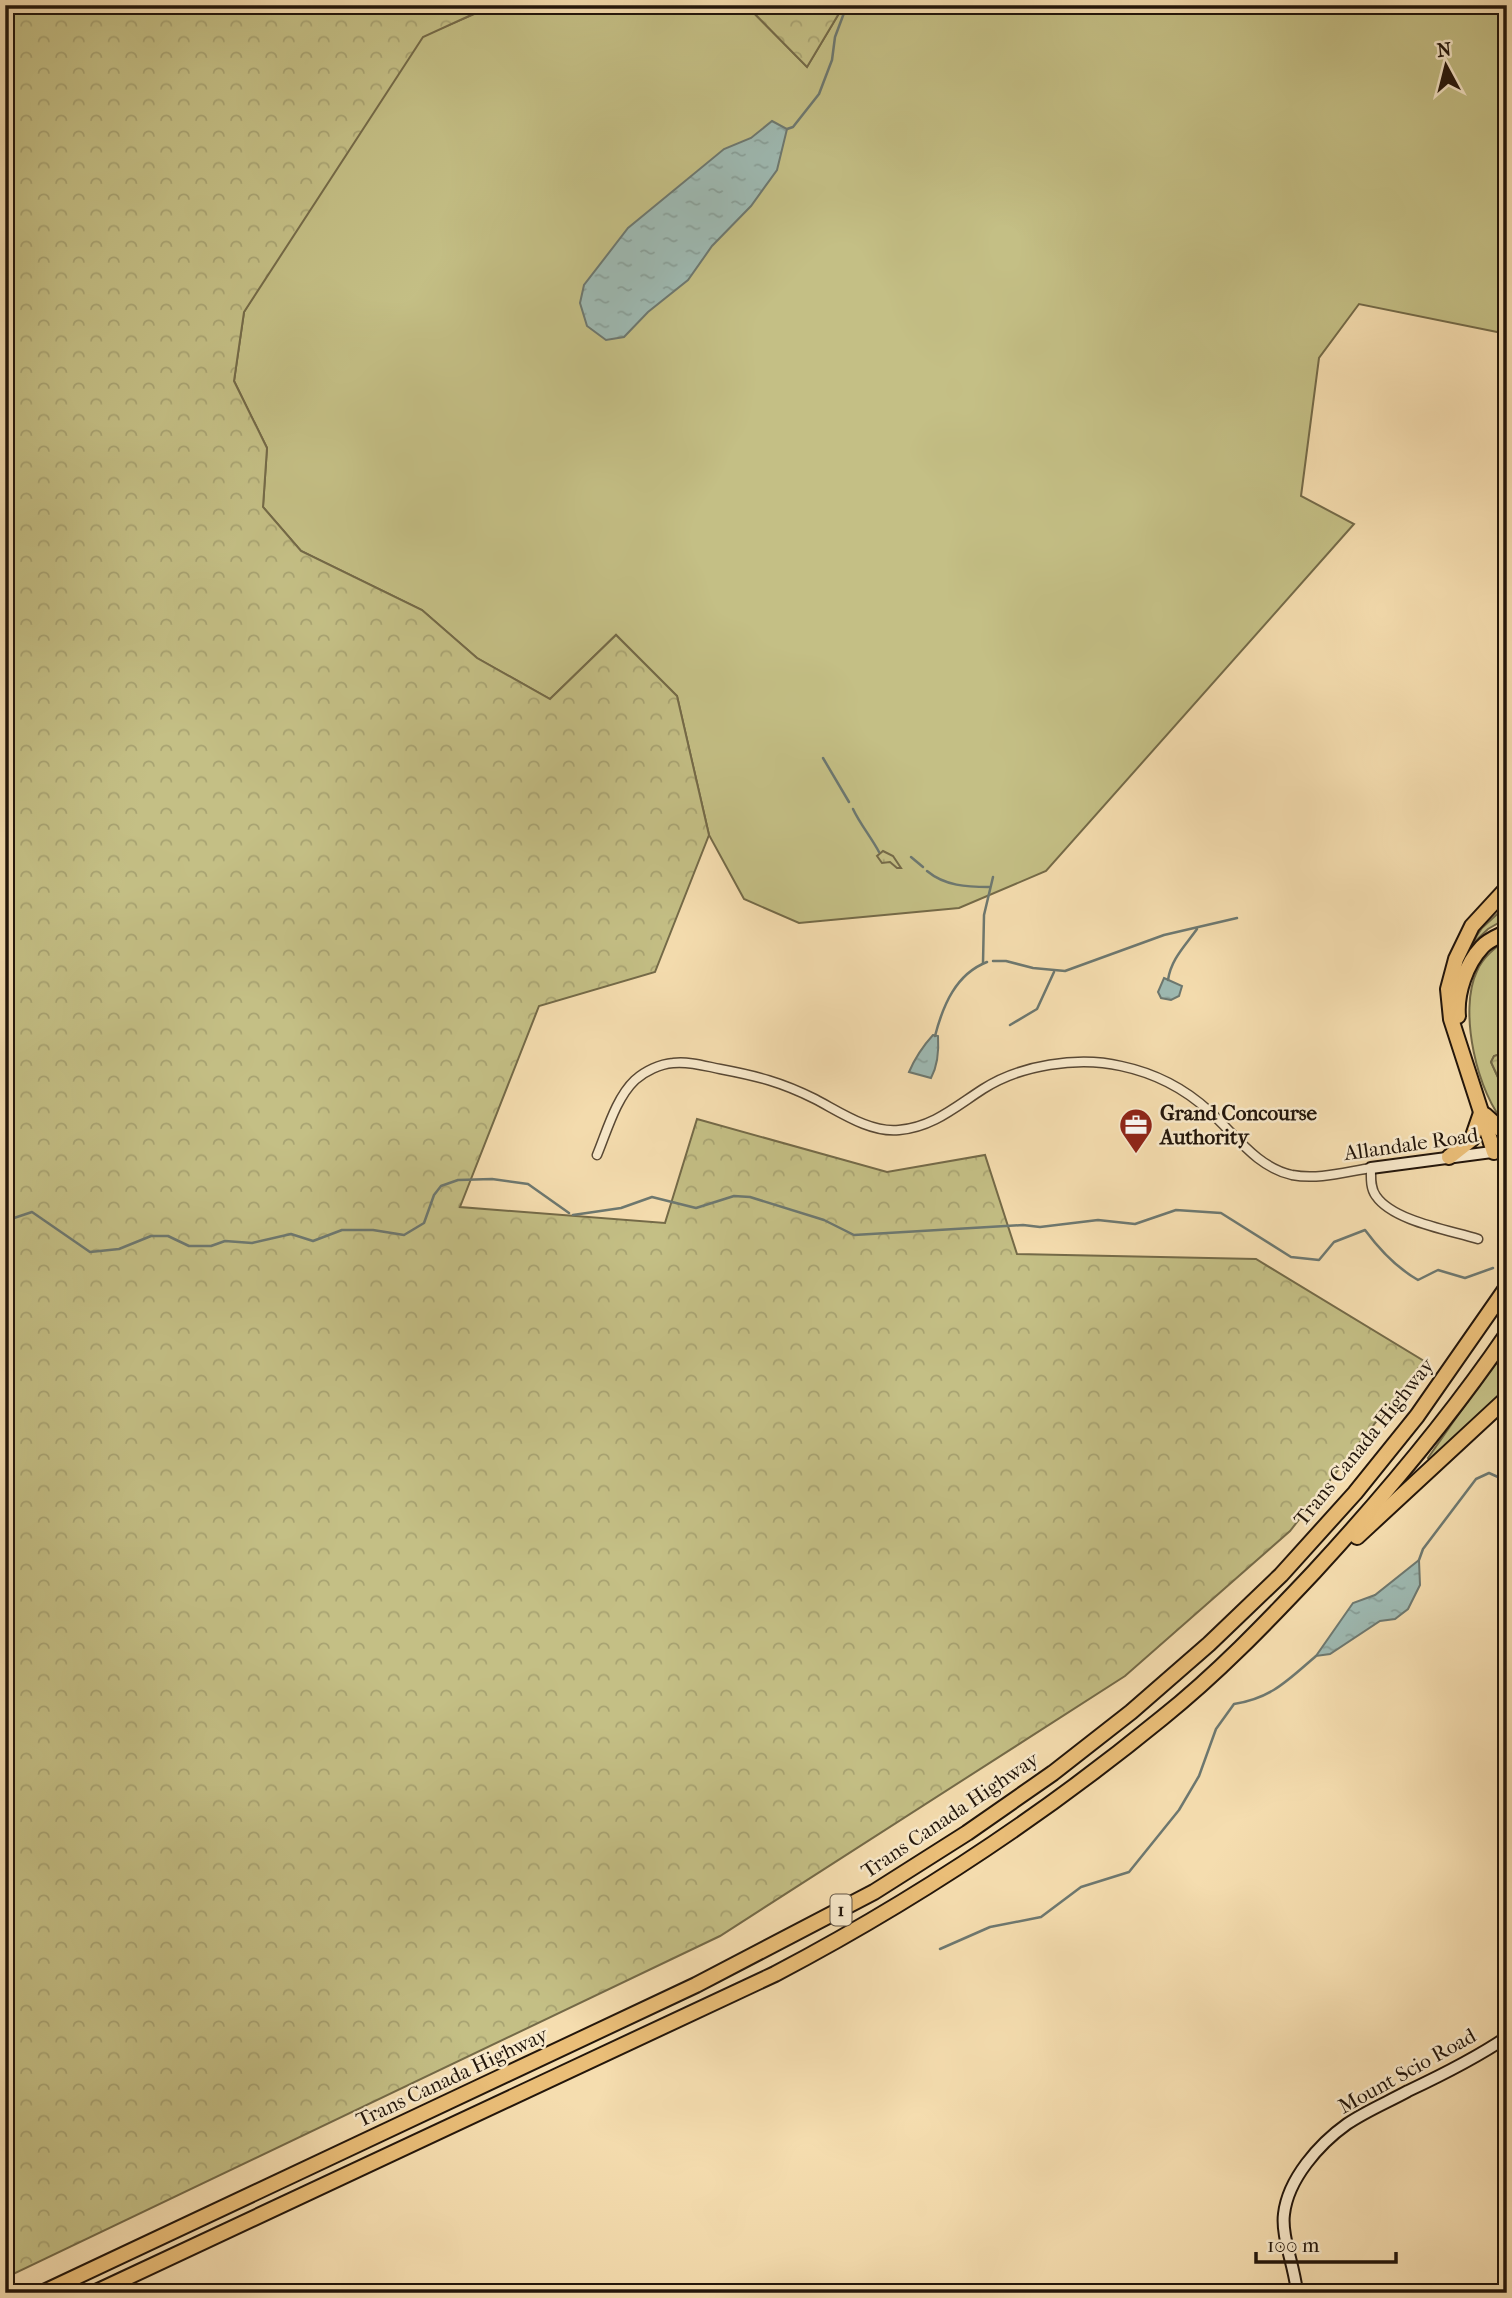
<svg xmlns="http://www.w3.org/2000/svg" width="1512" height="2298" font-family="'IM FELL French Canon',serif">
<defs>
<pattern id="forest-crowns" width="20" height="18" patternUnits="userSpaceOnUse" patternTransform="scale(1.75)"><rect width="20" height="18" fill="#c4bf85"/><path d="M2 6a3 3 0 1 1 6 0M12 15a3 3 0 1 1 6 0" fill="none" stroke="#a8a372"/></pattern>
<pattern id="wetland-marsh" width="20" height="14" patternUnits="userSpaceOnUse" patternTransform="scale(1.75)"><rect width="20" height="14" fill="#c4bf85"/><path d="M1 5h8M5 5V1M11 12h8M15 12V8" fill="none" stroke="#a8a372"/></pattern>
<pattern id="water-ripples" width="26" height="14" patternUnits="userSpaceOnUse" patternTransform="scale(1.75)"><rect width="26" height="14" fill="#9ebab3"/><path d="M2 4q2-2 4 0t4 0M15 11q2-2 4 0t4 0" fill="none" stroke="#889f99"/></pattern>
</defs>
<rect width="100%" height="100%" fill="#f5ddaf"/>
<filter id="stains"><feTurbulence type="fractalNoise" baseFrequency=".00286" numOctaves="4"/><feColorMatrix values="0 0 0 0 .2 0 0 0 0 .09 0 0 0 0 .02 0 0 0 .5 -.17"/></filter>
<radialGradient id="worn" r=".72"><stop offset=".6" stop-color="#630" stop-opacity="0"/><stop offset="1" stop-color="#630" stop-opacity=".3"/></radialGradient>
<!-- grass -->
<g fill="#c4bf85" stroke="#746a48" stroke-width="2">
<polygon points="495,5 746,5 807,67 844,5 1507,5 1507,334 1359,304 1319,358 1301,496 1354,524 1046,871 959,908 799,923 744,899 709,835 677,696 616,635 550,699 477,658 422,610 301,551 263,507 267,448 234,381 244,312 364,111 423,36"/>
<polygon points="1507,905 1507,918 1488,929 1470,946 1482,928"/>
<path d="M1507,939V1052L1494,1056L1491,1062L1507,1097V1126C1477,1095 1458,1010 1477,971C1483,957 1495,948 1507,939Z"/>
<polygon points="1507,1345 1507,1390 1430,1461 1428,1458"/>
</g>
<!-- forest -->
<g fill="url(#forest-crowns)" stroke="#746a48" stroke-width="2">
<polygon points="5,5 493,5 423,37 244,312 234,381 267,448 263,507 301,551 422,610 477,658 550,699 616,635 677,696 709,835 655,972 539,1006 460,1207 665,1223 697,1119 887,1172 985,1155 1017,1254 1256,1259 1424,1361 1290,1531 1125,1676 720,1936 5,2278"/>
<polygon points="746,5 844,5 807,67"/>
<polygon points="1507,1052 1507,1097 1491,1062 1494,1056"/>
</g>
<!-- wetland -->
<polygon fill="url(#wetland-marsh)" stroke="#746a48" stroke-width="2" points="883,851 893,856 901,868 897,868 890,862 882,863 877,856"/>
<!-- water -->
<g fill="url(#water-ripples)" stroke="#6d7870" stroke-width="2">
<polygon points="772,121 787,129 777,170 751,206 712,246 688,280 648,312 624,337 606,340 587,326 580,303 584,285 628,228 724,149 751,138"/>
<polygon points="1164,978 1182,986 1179,996 1171,1000 1161,998 1158,992"/>
<path d="M933,1035L938,1036C939,1051 938,1065 931,1078L909,1072C915,1058 923,1046 933,1035Z"/>
<polygon points="1419,1560 1420,1585 1408,1609 1395,1619 1380,1621 1330,1654 1316,1656 1353,1603 1375,1595"/>
</g>
<g fill="none" stroke-linecap="round" stroke-linejoin="round">
<!-- stream -->
<g stroke="#6d7870" stroke-width="2.5">
<polyline points="787,129 793,127 819,94 832,60 835,37 847,5"/>
<polyline points="823,758 849,802"/>
<path d="M853,809C860,824 871,837 879,852"/>
<polyline points="911,857 923,867"/>
<path d="M927,871C945,886 967,887 989,887"/>
<polyline points="993,961 1006,961 1033,968 1065,971 1164,935 1237,918"/>
<polyline points="983,963 984,915 993,877"/>
<path d="M1168,980C1171,959 1185,946 1197,929"/>
<polyline points="1010,1025 1037,1009 1054,972"/>
<path d="M935,1036C943,1005 956,974 987,962"/>
<path d="M573,1215L621,1208L652,1197L696,1208L734,1196L750,1197L824,1220L854,1235L1023,1225L1040,1227L1098,1220L1135,1224L1176,1210L1221,1213L1291,1257L1319,1260L1334,1242L1365,1230C1379,1249 1397,1268 1418,1280L1438,1270L1465,1278L1493,1268"/>
<polyline points="5,1221 32,1212 90,1252 119,1249 151,1236 168,1236 189,1246 211,1246 225,1241 252,1243 291,1234 313,1241 342,1230 373,1230 404,1235 424,1223 434,1195 441,1186 458,1180 492,1179 528,1184 569,1213"/>
<polyline points="1419,1560 1423,1549 1476,1479 1489,1473 1507,1481"/>
<path d="M940,1949L990,1927L1041,1917L1081,1887L1129,1872L1179,1810L1199,1776L1216,1729L1234,1704C1272,1698 1288,1680 1316,1656"/>
</g>
<!-- street casing -->
<g stroke="#584834" stroke-width="11">
<path id="street" d="M597,1155C607,1131 616,1098 635,1080C645,1071 660,1064 673,1063C689,1061 705,1066 720,1069C757,1076 781,1082 815,1099C840,1112 870,1133 899,1130C933,1127 955,1107 983,1089C1020,1065 1078,1056 1121,1066C1154,1073 1184,1088 1209,1111C1235,1134 1256,1167 1292,1175C1318,1180 1345,1172 1371,1168C1371,1177 1370,1188 1376,1196C1393,1221 1449,1230 1478,1239"/>
</g>
<!-- secondary casing -->
<g stroke="#23160b" stroke-width="14">
<g id="secondary">
<polyline points="1371,1168 1507,1150"/>
<path d="M1297,2293C1295,2267 1281,2237 1284,2214C1288,2179 1319,2144 1347,2124C1366,2111 1388,2102 1408,2091C1442,2075 1476,2058 1507,2037"/>
</g>
</g>
<!-- highway casing -->
<g stroke="#23160b" stroke-width="18">
<g id="highway">
<path d="M1458,1016C1456,993 1466,964 1482,947C1488,940 1499,936 1507,932"/>
<polyline points="1485,1115 1507,1135"/>
<polyline points="1494,1152 1451,1019 1448,989 1456,959 1472,926 1507,888"/>
<polyline points="1449,1157 1472,1139 1481,1113"/>
<polyline points="1357,1537 1507,1398"/>
<polyline points="42,2293 696,1985 874,1892 967,1833 1053,1773 1131,1712 1209,1644 1281,1575 1355,1493 1417,1416 1507,1287"/>
<path d="M94,2293L775,1974C912,1902 1041,1817 1162,1718C1217,1674 1266,1623 1314,1572C1384,1496 1449,1419 1507,1334"/>
</g>
</g>
<!-- street -->
<use href="#street" stroke="#f8e9cb" stroke-width="8"/>
<!-- secondary -->
<use href="#secondary" stroke="#f8e9cb" stroke-width="10"/>
<!-- highway -->
<use href="#highway" stroke="#eabe78" stroke-width="14"/>
</g>
<!-- icons -->
<defs>
<g id="office-pin" transform="scale(1.75)"><path d="M0 17L-7.5 6A9.5 9.5 0 1 1 7.5 6Z" fill="#8f2418" stroke="#f8e9cb"/><path d="M-6-3h4V-5.5h4V-3h4V5H-6ZM-1-4.5V-3h2v-1.5ZM-6 0V1H6V0Z" fill="#fff"/></g>
</defs>
<g fill-rule="evenodd">
<use href="#office-pin" x="1136" y="1125"/>
</g>
<g text-anchor="middle" dominant-baseline="central" stroke-width="5" stroke-linejoin="round" paint-order="stroke">
<!-- shield labels -->
<rect fill="#f8e9cb" stroke="#635545" stroke-width="2" x="830.5" y="1894.5" width="21" height="31" rx="5"/>
<g font-size="19" font-weight="bold" fill="#23160b">
<text x="841" y="1910">1</text>
</g>
<!-- poi labels -->
<g font-size="21" font-weight="bold" fill="#23160b" stroke="#f8e9cb" text-anchor="start">
<text x="1160" y="1113">Grand Concourse<tspan x="1160" dy="24">Authority</tspan></text>
</g>
<!-- street labels -->
<g font-size="21" fill="#23160b" stroke="#f8e9cb">
<text transform="translate(1411 1144) rotate(-8)">Allandale Road</text>
<text transform="translate(1364 1442) rotate(-51)">Trans Canada Highway</text>
<text transform="translate(950 1815) rotate(-34)">Trans Canada Highway</text>
<text transform="translate(1407 2071) rotate(-29)">Mount Scio Road</text>
<text transform="translate(452 2077) rotate(-25)">Trans Canada Highway</text>
</g>
</g>
<!-- margin -->
<rect width="1512" height="2298" fill="none" stroke="#f5ddaf" stroke-width="28"/>
<rect x="7" y="7" width="1498" height="2284" fill="none" stroke="#23160b" stroke-width="3.5"/>
<rect x="14" y="14" width="1484" height="2270" fill="none" stroke="#23160b" stroke-width="2"/>
<!-- north arrow -->
<g transform="translate(1446 66) rotate(353)" stroke="#f8e9cb" stroke-width="5" paint-order="stroke">
<path d="M0-5L12 26L0 18L-12 26Z" fill="#23160b"/>
<text y="-10" font-size="19" font-weight="bold" text-anchor="middle" fill="#23160b">N</text>
</g>
<!-- scale -->
<path d="M1256 2252v10h140v-10" fill="none" stroke="#23160b" stroke-width="3.5"/>
<text x="1267" y="2252" font-size="21" fill="#23160b" stroke="#f8e9cb" stroke-width="5" paint-order="stroke">100 m</text>
<rect width="100%" height="100%" filter="url(#stains)"/>
<rect width="100%" height="100%" fill="url(#worn)"/>
</svg>
